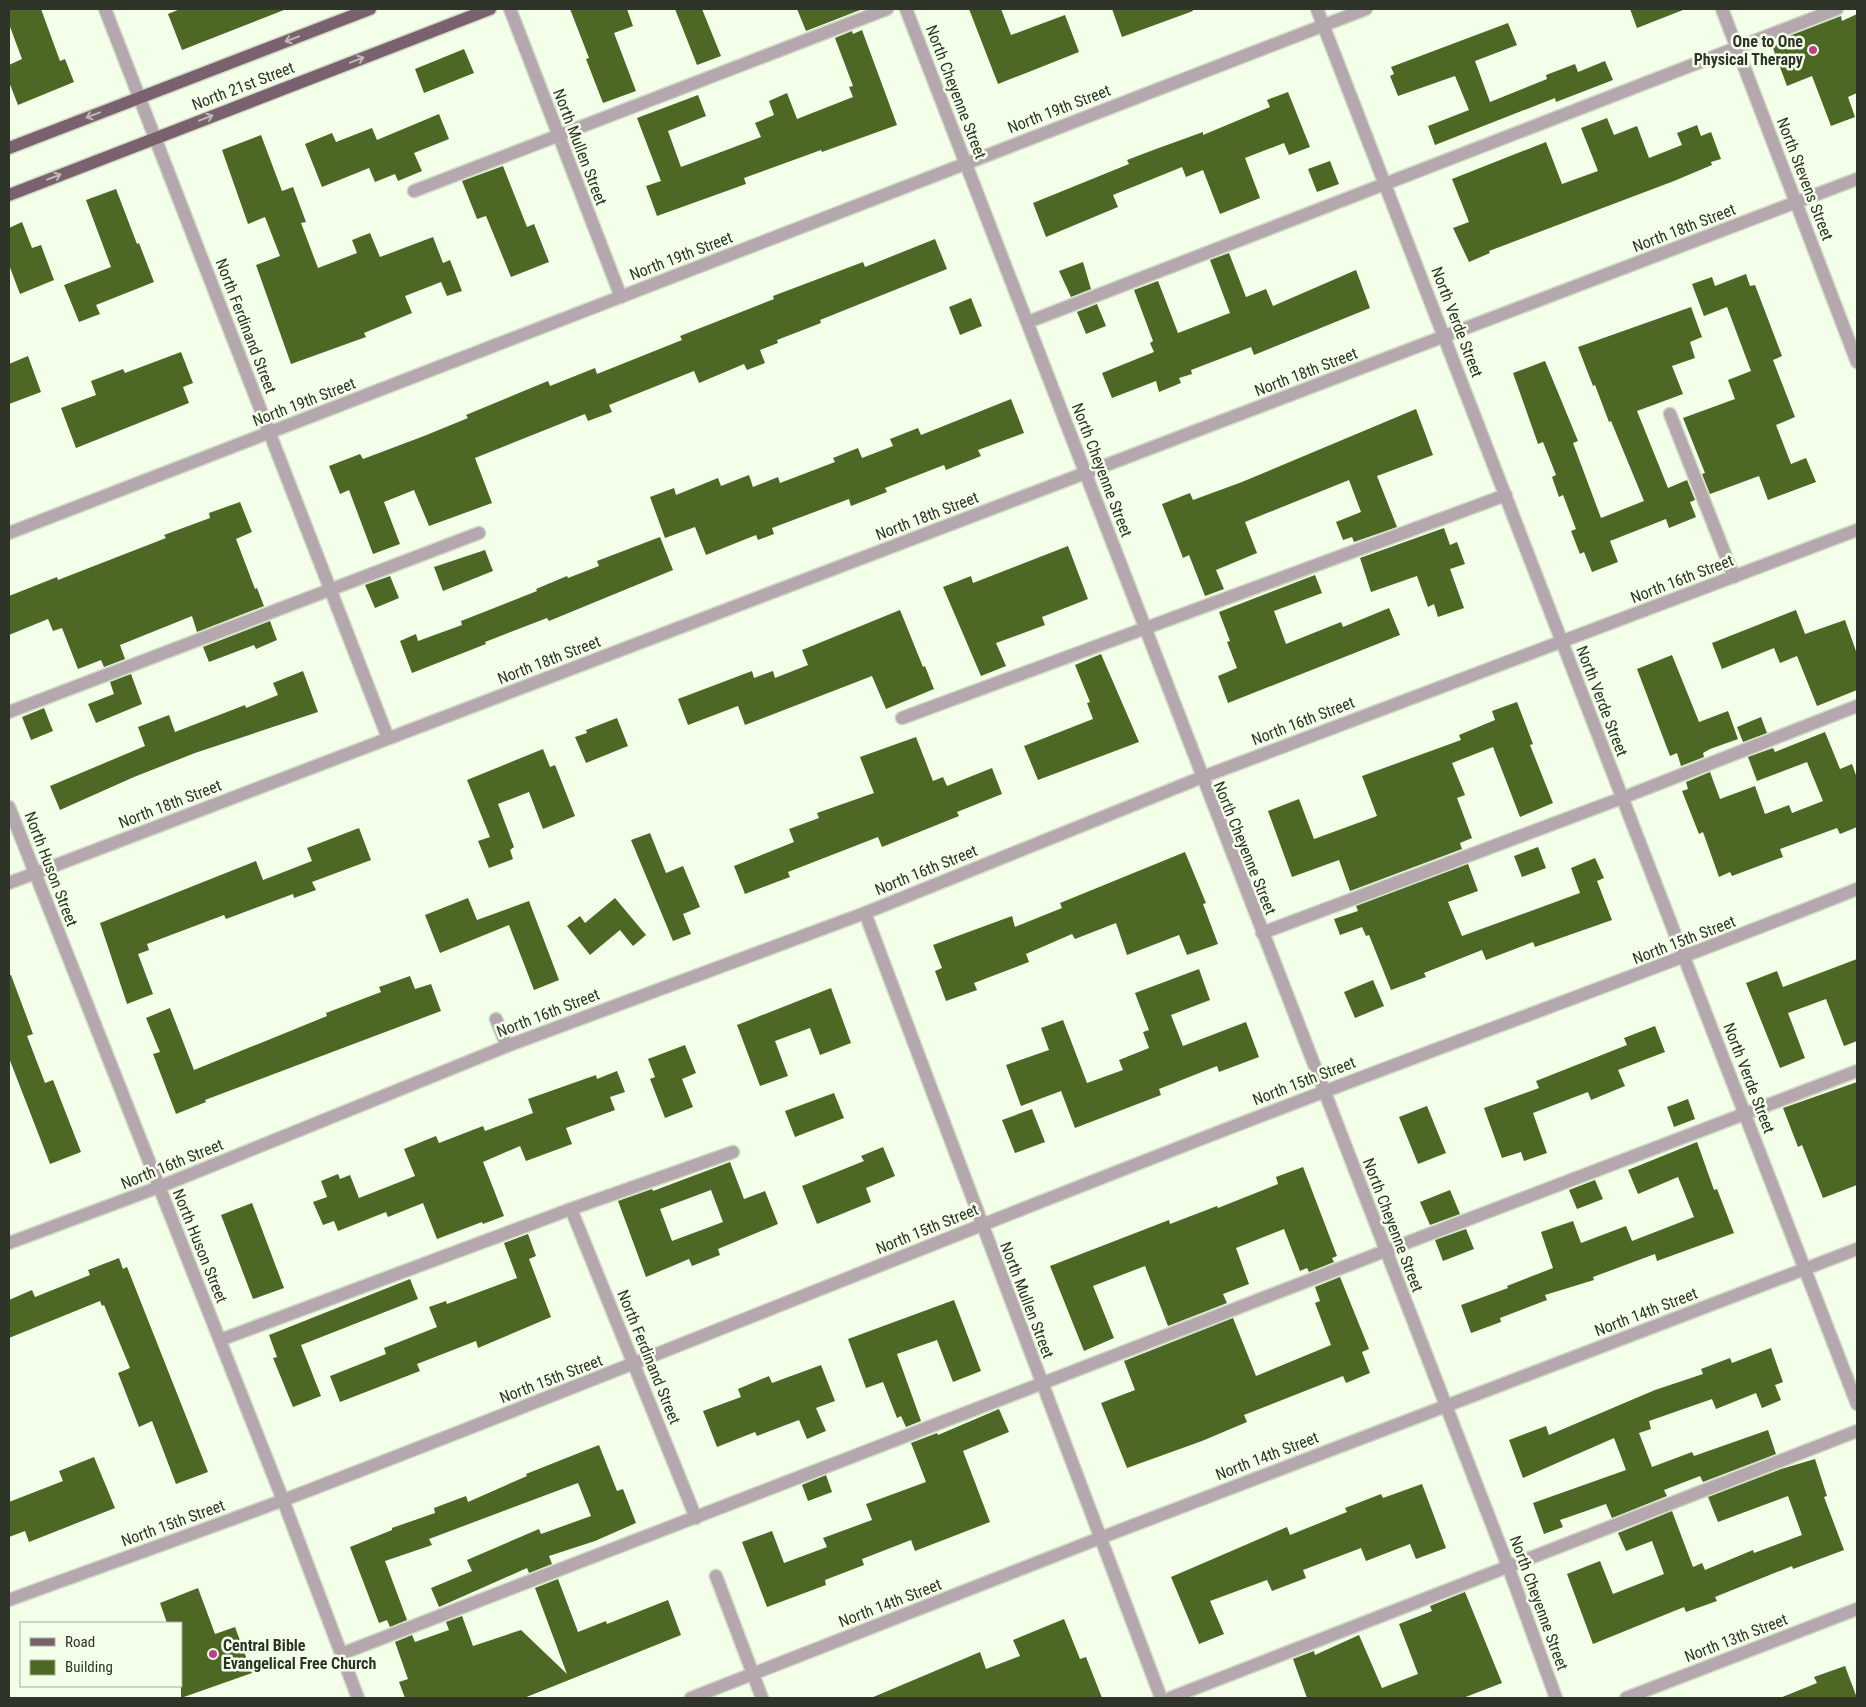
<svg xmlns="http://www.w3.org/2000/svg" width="1866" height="1707" font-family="'Roboto Condensed',sans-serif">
<rect width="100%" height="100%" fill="#f4ffe9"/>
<!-- building -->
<g fill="#4c6824" fill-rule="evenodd">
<polygon points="9,9 41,9 60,61 65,59 74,82 18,105 9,82 9,65 22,59 9,24"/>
<polygon points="180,9 283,9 284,10 182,50 168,14"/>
<polygon points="570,9 627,9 633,26 614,33 636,91 603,103 586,59 589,58"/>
<polygon points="675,9 702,9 721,56 697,65"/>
<polygon points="797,9 860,9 860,10 806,31"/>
<polygon points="969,9 1001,9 1011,35 1065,15 1079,52 998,84"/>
<polygon points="1112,9 1192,9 1193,11 1122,37"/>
<polygon points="1630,9 1683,9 1683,10 1637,28"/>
<polygon points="1857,14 1857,93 1848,97 1855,117 1831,126 1812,76 1787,86 1771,43 1841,16 1842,21"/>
<polygon points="1508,23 1517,45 1475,61 1490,102 1547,79 1546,75 1575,64 1578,72 1605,61 1613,80 1556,102 1555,98 1435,145 1428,126 1469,110 1455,76 1398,96 1390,76 1394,74 1391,67"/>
<polygon points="862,30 897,125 822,152 821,150 744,178 746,184 657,216 646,186 661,181 637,118 698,95 706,116 668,131 681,167 761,137 755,123 774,115 769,101 787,93 797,119 853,97 849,87 853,86 835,38 852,31 853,34"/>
<polygon points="464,49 474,73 424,93 415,69"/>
<polygon points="1288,92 1310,147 1289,155 1284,143 1245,158 1260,198 1220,214 1203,170 1186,177 1182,167 1113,195 1118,207 1046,237 1033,203 1129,164 1127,160 1156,149 1203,132 1203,135 1270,107 1267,100"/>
<polygon points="439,114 449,139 414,153 422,171 398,181 395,174 375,182 369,168 322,187 305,144 332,133 336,142 372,128 377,140"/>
<polygon points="1607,118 1614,135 1637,126 1649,158 1682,145 1677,133 1697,125 1701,136 1711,132 1721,159 1711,162 1712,165 1674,181 1489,251 1490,253 1469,262 1453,228 1469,222 1452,179 1546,142 1562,184 1598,171 1581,128"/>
<polygon points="261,135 282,191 293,187 306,222 301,223 318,268 357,253 352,240 370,233 380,257 433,237 443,263 450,260 462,291 447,296 441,282 405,296 412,313 364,333 366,337 291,364 256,265 280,256 265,217 248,224 222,150"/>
<polygon points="1330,161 1339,184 1317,192 1308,169"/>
<polygon points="503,166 527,227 534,224 549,262 511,277 486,216 477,219 462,181"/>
<polygon points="116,189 137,244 139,243 154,282 96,305 100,314 79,322 64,285 111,267 86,200"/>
<polygon points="22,222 32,248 41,245 54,280 20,294 9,265 9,228"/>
<polygon points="935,239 947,269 820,320 821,323 777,340 778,343 760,350 765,363 747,370 744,364 699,383 694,371 609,405 612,412 588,421 585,414 475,458 492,503 429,526 414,490 384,502 400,544 373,554 349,490 340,494 329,466 360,454 363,459 424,436 468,418 466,415 548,381 550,386 595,368 597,374 682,340 680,336 774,299 773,296 863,262 865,267"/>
<polygon points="1229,253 1246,297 1266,289 1273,306 1356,270 1370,308 1254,355 1251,347 1191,370 1192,374 1179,378 1181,383 1159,392 1156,381 1112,398 1102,373 1154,352 1150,343 1153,341 1134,290 1158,281 1178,333 1230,313 1210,260"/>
<polygon points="1083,262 1091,289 1071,297 1059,271"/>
<polygon points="1746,274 1750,286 1755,285 1782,356 1773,360 1795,417 1776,425 1791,464 1806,458 1816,482 1768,500 1759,476 1710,494 1702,474 1705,473 1683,418 1735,399 1728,380 1751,371 1727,307 1704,316 1692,284 1712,277 1715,286"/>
<polygon points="971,298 982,326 960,335 949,307"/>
<polygon points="1097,304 1106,326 1086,334 1077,312"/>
<polygon points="1691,307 1702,337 1690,342 1695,358 1672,366 1683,394 1637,411 1668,488 1687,480 1695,500 1690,502 1696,517 1669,528 1666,519 1610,541 1618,562 1592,572 1584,552 1580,554 1571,531 1576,529 1563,495 1559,497 1552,477 1556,475 1543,442 1538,444 1513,373 1545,361 1578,441 1573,443 1601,518 1644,501 1611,421 1609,422 1595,385 1593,386 1578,347"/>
<polygon points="181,352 193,383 183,387 189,403 76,448 61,408 96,395 91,381 123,369 125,373"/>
<polygon points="28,356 41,392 9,404 9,364"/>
<polygon points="1011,399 1024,433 978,450 981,456 946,470 944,465 885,488 887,492 851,506 849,499 772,528 774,534 758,540 756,535 706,555 695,527 665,538 650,497 674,488 676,495 718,478 721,486 749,475 753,487 778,477 780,483 835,462 833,458 858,448 862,458 893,446 890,439 918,428 921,435"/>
<polygon points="1416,409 1433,455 1377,476 1397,527 1354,542 1352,537 1343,540 1336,522 1361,512 1349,480 1245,522 1257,553 1216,570 1224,589 1205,596 1189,555 1183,558 1162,504 1190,493 1193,500 1242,482"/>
<polygon points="240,502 252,532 236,539 255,589 257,588 264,606 197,632 192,616 120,645 125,659 104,667 101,660 78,669 62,628 53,631 48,619 9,635 9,596 57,577 58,580 166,538 164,535 210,518 209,513"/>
<polygon points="1444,528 1450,545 1457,542 1465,564 1450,569 1464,608 1438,617 1434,604 1428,607 1417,576 1371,592 1360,558"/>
<polygon points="660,537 673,570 549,621 547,618 485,642 486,644 412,673 400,641 416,634 418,641 462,625 461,621 537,591 536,589 567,576 568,578 599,566 597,561"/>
<polygon points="1068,546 1088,599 1042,617 1045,625 996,643 1006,666 981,676 943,587 971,576 973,583"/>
<polygon points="485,550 493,571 443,591 434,567"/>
<polygon points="1315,575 1322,593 1274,611 1286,644 1341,622 1343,627 1389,608 1400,635 1228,703 1218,676 1237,668 1227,642 1230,641 1219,612"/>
<polygon points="390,576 399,598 375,608 365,585"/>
<polygon points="900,610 923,667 925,666 934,689 886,709 872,676 745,725 738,706 688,725 678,699 752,671 754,678 773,671 775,678 808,665 802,650"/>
<polygon points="1796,610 1805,634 1845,620 1857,654 1857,690 1817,706 1797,656 1780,663 1774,648 1722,669 1712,643"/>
<polygon points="270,621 277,640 256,649 254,645 209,662 203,647"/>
<polygon points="1101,654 1139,742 1038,780 1024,746 1093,719 1087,703 1090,702 1075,665"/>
<polygon points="1672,655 1699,722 1728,711 1738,739 1710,749 1703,753 1704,757 1681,766 1677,753 1670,756 1637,669"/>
<polygon points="303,671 318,712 195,753 134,777 60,810 50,786 145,746 138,727 169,715 175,732 245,705 246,708 278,695 273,683"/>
<polygon points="131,674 142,704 96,723 88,704 114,694 110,682"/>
<polygon points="1517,702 1533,744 1530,745 1553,803 1520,817 1493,747 1452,763 1465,795 1457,798 1472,838 1460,843 1462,849 1350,891 1339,860 1292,877 1268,811 1299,799 1314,839 1377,816 1362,776 1461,740 1459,735 1495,720 1492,711"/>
<polygon points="44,708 53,731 31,740 22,717"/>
<polygon points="1761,717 1767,733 1743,742 1737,727"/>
<polygon points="617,718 628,746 586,763 575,737 587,733 586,730"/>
<polygon points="1825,732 1840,769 1852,764 1857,778 1857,827 1840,834 1837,828 1780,849 1783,857 1732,876 1730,872 1719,877 1703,832 1699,834 1682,791 1688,789 1686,782 1710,772 1720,799 1755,786 1765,814 1789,805 1792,813 1823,801 1807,762 1757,781 1748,757 1773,748 1775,752"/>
<polygon points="916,737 933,781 943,777 947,786 992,768 1002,794 957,812 959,816 882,847 878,837 788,872 790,877 745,894 734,866 794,842 789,829 819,818 817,813 874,793 860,757"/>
<polygon points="543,749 550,767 555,765 575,816 543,829 529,792 498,804 514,847 510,850 513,859 489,868 478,841 490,837 467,780"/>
<polygon points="359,828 371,860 312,882 316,890 294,898 293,894 226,919 224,915 147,944 149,950 138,954 153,994 127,1004 100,923 256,861 263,880 312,861 307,848"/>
<polygon points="650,833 666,873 683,866 700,907 683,914 691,934 673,941 631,840"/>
<polygon points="1538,847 1546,868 1522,877 1514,856"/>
<polygon points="1185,852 1206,903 1203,904 1218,944 1187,955 1179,935 1127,955 1116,923 1075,939 1072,934 1026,954 1029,962 974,983 977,990 946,1001 935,971 942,968 933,945 1012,916 1015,927 1062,908 1060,903"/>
<polygon points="1595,858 1604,878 1597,881 1612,920 1535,947 1533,942 1486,960 1482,950 1424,973 1426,977 1391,990 1369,935 1366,936 1362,927 1340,935 1334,919 1358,911 1356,906 1468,864 1478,891 1448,902 1462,936 1580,893 1571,868"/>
<polygon points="468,898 477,920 529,901 559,980 534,990 509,925 440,953 425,915"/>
<polygon points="615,898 646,935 633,946 620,930 590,955 567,926 580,916 585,923"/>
<polygon points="1857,959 1857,1041 1844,1046 1826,999 1788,1013 1805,1058 1780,1068 1746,983 1777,971 1783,987"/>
<polygon points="1199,969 1210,1000 1171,1015 1183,1046 1246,1022 1259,1057 1219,1072 1217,1066 1159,1089 1161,1095 1075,1128 1061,1091 1021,1106 1006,1065 1049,1050 1041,1028 1063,1020 1087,1083 1123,1070 1119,1060 1149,1048 1143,1032 1149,1030 1135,993"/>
<polygon points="9,975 11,975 33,1034 27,1036 45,1083 53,1080 81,1152 50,1164 9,1058"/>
<polygon points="410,976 415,989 431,984 441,1011 205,1100 206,1102 176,1114 153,1054 160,1052 146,1018 170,1008 194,1070 327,1016 326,1013 381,992 379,987"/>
<polygon points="1373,980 1384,1006 1355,1018 1344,992"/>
<polygon points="831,988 851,1043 820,1055 810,1028 775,1041 788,1076 760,1086 737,1025"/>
<polygon points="1655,1026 1665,1052 1618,1070 1625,1086 1591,1100 1588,1092 1533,1113 1547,1153 1524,1161 1521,1152 1502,1158 1484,1108 1539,1088 1536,1081 1627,1045 1624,1038"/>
<polygon points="685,1045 696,1073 682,1079 693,1107 665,1118 650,1079 655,1077 648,1059"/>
<polygon points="617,1071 625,1092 610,1097 615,1110 566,1128 572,1144 526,1161 520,1146 483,1162 504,1216 483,1224 482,1222 437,1239 423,1203 388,1217 386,1212 338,1231 334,1221 323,1225 313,1202 327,1197 321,1181 338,1174 340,1179 350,1175 359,1198 415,1176 404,1149 436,1136 439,1143 483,1126 485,1131 533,1113 528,1099 596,1075 597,1079"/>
<polygon points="1857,1082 1857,1185 1823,1198 1802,1145 1798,1147 1783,1108"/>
<polygon points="834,1093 844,1118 795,1137 785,1111"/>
<polygon points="1688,1099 1695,1119 1674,1127 1667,1107"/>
<polygon points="1427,1106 1446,1153 1418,1164 1399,1117"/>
<polygon points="1032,1109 1045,1142 1015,1153 1002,1120"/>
<polygon points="1697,1142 1714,1190 1717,1189 1734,1233 1657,1261 1655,1254 1593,1277 1594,1280 1545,1295 1547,1300 1500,1318 1501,1322 1471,1333 1461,1305 1508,1288 1507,1286 1553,1268 1541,1232 1573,1221 1581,1243 1626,1226 1632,1241 1694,1217 1678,1177 1638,1194 1628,1170"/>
<polygon points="883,1147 895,1176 866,1188 871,1202 817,1224 802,1186 864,1161 861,1156"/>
<path d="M730,1162L744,1199L765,1191L778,1224L718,1249L720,1255L692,1266L689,1259L646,1277L618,1201L652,1189L653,1191ZM711,1190L723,1222L672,1241L660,1209Z"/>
<polygon points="1303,1167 1337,1256 1332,1258 1334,1262 1309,1272 1307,1268 1300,1271 1284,1229 1236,1248 1249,1284 1223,1294 1227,1303 1168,1326 1145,1266 1093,1286 1114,1338 1084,1351 1050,1266 1169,1220 1170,1224 1217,1206 1218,1208 1278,1184 1276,1177"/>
<polygon points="1595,1180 1603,1199 1577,1209 1569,1190"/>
<polygon points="1450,1190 1460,1214 1430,1225 1420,1202"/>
<polygon points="252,1203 284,1288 253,1299 221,1215"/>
<polygon points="1466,1229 1474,1249 1443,1261 1435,1240"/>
<polygon points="528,1234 536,1256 529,1259 551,1317 478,1348 476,1341 417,1364 420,1371 340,1402 330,1376 386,1354 384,1348 437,1327 429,1307 446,1301 447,1304 517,1278 504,1243"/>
<polygon points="119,1258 123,1269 127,1267 208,1472 176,1484 152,1421 139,1427 118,1373 130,1368 104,1305 102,1306 100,1301 9,1338 9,1300 32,1290 35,1297 90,1275 88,1270"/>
<polygon points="1340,1277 1369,1349 1362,1352 1370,1373 1346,1383 1343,1376 1244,1415 1247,1422 1202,1441 1127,1468 1101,1403 1135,1390 1124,1361 1233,1318 1256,1376 1331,1345 1315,1303 1320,1301 1315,1287"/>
<polygon points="410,1279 418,1299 301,1345 321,1396 293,1407 273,1358 277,1357 269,1335"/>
<polygon points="954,1300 981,1371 953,1382 937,1340 897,1354 921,1421 906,1427 901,1416 897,1418 883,1382 866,1388 848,1339"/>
<polygon points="1771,1348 1783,1382 1775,1385 1781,1400 1762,1408 1756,1393 1716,1409 1712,1399 1649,1421 1651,1429 1639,1433 1652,1467 1692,1452 1694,1456 1768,1430 1776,1454 1703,1482 1700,1476 1664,1490 1667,1496 1612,1518 1606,1504 1560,1520 1563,1527 1544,1534 1533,1503 1626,1470 1614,1438 1523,1478 1509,1440 1546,1426 1549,1435 1655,1390 1703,1374 1701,1369 1730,1358 1732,1363"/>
<polygon points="821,1365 835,1401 816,1408 826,1431 807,1439 799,1420 757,1436 755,1432 717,1447 703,1411 741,1397 738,1389 769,1376 772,1383"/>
<polygon points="999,1409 1009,1432 963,1451 990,1522 915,1551 911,1540 862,1559 864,1565 825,1580 826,1585 767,1607 742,1542 772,1531 784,1563 827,1547 823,1538 872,1520 866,1504 926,1482 911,1443 937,1433 938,1435"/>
<polygon points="599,1445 617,1491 623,1489 636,1523 595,1541 549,1556 552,1564 529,1573 527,1568 439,1607 431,1588 472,1571 467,1560 539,1529 541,1534 591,1516 578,1483 429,1539 432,1545 385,1561 407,1620 390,1627 387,1620 379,1623 350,1547 392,1530 392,1528 435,1513 434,1508 466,1496 468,1502 527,1476 526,1474"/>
<polygon points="94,1457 115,1508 29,1542 25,1531 9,1537 9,1502 63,1481 59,1471"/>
<polygon points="1815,1459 1827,1496 1824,1497 1844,1550 1793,1569 1792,1566 1715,1597 1717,1601 1686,1612 1684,1607 1593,1644 1567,1574 1600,1561 1613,1594 1664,1574 1652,1541 1626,1551 1618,1533 1672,1511 1693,1567 1702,1563 1705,1570 1753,1550 1754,1553 1802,1535 1788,1496 1718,1522 1708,1497 1781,1469"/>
<polygon points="826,1475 832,1492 808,1501 802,1485"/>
<polygon points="1422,1484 1446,1548 1416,1559 1410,1544 1366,1561 1361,1548 1303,1570 1306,1578 1272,1591 1267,1580 1210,1601 1224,1634 1199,1644 1171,1577 1287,1527 1290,1535 1347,1512 1345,1508 1381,1494 1383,1498"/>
<polygon points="558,1579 578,1632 606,1621 607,1624 668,1600 681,1635 524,1698 405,1698 399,1682 408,1679 395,1642 412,1635 415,1642 449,1630 446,1622 462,1616 473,1646 521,1630 567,1674 535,1588"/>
<polygon points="198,1588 215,1634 235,1627 252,1673 181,1698 181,1623 167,1623 160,1603"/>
<polygon points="1465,1592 1502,1683 1463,1698 1307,1698 1293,1659 1314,1651 1315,1655 1359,1635 1382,1688 1418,1674 1399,1624 1432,1611 1430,1606"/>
<polygon points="1064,1619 1080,1659 1086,1657 1102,1698 871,1698 980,1652 986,1669 1020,1656 1013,1640"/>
<polygon points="1845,1666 1857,1698 1780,1698 1817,1683 1814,1677"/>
</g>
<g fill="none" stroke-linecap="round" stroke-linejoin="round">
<!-- minor casing -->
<g stroke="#d1dac6" stroke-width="15">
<g id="minor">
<polyline points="105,9 388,738"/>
<polyline points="510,9 621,297"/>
<path d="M906,9C1108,528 1303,1049 1508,1566L1556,1698"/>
<polyline points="1317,9 1857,1404"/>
<polyline points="1722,9 1857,362"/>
<polyline points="414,191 887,9"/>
<polyline points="1028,322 1837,9"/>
<polyline points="1670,414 1734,577"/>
<polyline points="9,533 1366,9"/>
<polyline points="9,712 479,533"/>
<polyline points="902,718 1506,495"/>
<polyline points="9,807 283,1500 358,1698"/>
<polyline points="9,883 1857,179"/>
<polyline points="865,913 1161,1698"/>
<polyline points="1262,933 1622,798 1857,706"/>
<polyline points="496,1019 507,1046"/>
<polyline points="571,1209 696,1518"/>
<polyline points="9,1243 159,1187 507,1046 865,913 1200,778 1857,530"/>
<polyline points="220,1340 571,1209 733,1152"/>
<polyline points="716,1576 762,1698"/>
<path d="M9,1600C102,1566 196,1533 289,1498C587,1384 882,1263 1178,1148C1404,1059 1632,979 1857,889"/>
<polyline points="341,1654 1385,1251 1857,1071"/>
<polyline points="691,1698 1100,1538 1857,1249"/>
<polyline points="1170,1698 1857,1431"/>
<polyline points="1626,1698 1857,1609"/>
</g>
</g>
<!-- major casing -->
<g stroke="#d1dac6" stroke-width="15">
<g id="major">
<polyline points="9,148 370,9"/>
<polyline points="9,195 490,9"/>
</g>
</g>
<!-- minor -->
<use href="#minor" stroke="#b4a7ad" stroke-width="12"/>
<!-- major -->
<use href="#major" stroke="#79626d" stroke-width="12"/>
</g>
<!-- one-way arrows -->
<defs><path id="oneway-shaft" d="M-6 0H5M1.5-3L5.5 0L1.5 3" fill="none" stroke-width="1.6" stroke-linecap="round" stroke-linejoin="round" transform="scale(1.25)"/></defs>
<g stroke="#bdb8b1">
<use href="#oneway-shaft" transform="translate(292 39) rotate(159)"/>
<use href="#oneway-shaft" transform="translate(357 60) rotate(-21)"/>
<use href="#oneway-shaft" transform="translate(93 115) rotate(159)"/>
<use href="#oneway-shaft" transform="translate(206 118) rotate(-21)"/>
<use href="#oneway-shaft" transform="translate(54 177) rotate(-21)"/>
</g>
<!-- markers -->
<g fill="#be3f8c" stroke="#f4ffe9" stroke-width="2">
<circle cx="1813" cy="50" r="5"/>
<circle cx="213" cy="1654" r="5"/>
</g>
<g text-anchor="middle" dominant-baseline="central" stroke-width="5" stroke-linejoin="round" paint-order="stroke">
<!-- poi labels -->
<g font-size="16" font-weight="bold" fill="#2f3429" stroke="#f4ffe9" text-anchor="end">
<text x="1803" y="41">One to One<tspan x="1803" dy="18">Physical Therapy</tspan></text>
<text x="223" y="1645" text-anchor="start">Central Bible<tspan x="223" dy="18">Evangelical Free Church</tspan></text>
</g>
<!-- street labels -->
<g font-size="16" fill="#2f3429" stroke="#f4ffe9">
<text transform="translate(243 86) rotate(-21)">North 21st Street</text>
<text transform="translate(956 92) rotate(69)">North Cheyenne Street</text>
<text transform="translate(1059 109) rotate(-21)">North 19th Street</text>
<text transform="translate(580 147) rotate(69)">North Mullen Street</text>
<text transform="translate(1805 179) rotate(69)">North Stevens Street</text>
<text transform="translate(1684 228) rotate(-21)">North 18th Street</text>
<text transform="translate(681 256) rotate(-21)">North 19th Street</text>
<text transform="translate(1457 322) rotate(69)">North Verde Street</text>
<text transform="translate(246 326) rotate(69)">North Ferdinand Street</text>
<text transform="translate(1306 372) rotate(-21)">North 18th Street</text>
<text transform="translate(304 402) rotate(-21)">North 19th Street</text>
<text transform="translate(1102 470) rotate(69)">North Cheyenne Street</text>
<text transform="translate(927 516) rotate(-21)">North 18th Street</text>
<text transform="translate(1682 579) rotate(-21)">North 16th Street</text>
<text transform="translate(549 660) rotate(-21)">North 18th Street</text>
<text transform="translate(1602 701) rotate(69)">North Verde Street</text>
<text transform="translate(1303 721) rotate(-21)">North 16th Street</text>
<text transform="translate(170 804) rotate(-21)">North 18th Street</text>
<text transform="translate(1245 848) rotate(68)">North Cheyenne Street</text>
<text transform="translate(51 869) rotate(69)">North Huson Street</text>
<text transform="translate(926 870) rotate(-22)">North 16th Street</text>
<text transform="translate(1684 940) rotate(-21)">North 15th Street</text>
<text transform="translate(548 1013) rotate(-21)">North 16th Street</text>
<text transform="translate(1749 1078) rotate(69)">North Verde Street</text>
<text transform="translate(1304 1081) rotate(-21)">North 15th Street</text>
<text transform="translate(172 1164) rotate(-22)">North 16th Street</text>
<text transform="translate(1393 1225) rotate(69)">North Cheyenne Street</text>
<text transform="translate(927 1229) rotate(-22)">North 15th Street</text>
<text transform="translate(200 1246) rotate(68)">North Huson Street</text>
<text transform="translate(1027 1300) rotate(69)">North Mullen Street</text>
<text transform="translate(1646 1312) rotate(-21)">North 14th Street</text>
<text transform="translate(649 1357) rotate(68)">North Ferdinand Street</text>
<text transform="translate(551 1379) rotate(-21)">North 15th Street</text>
<text transform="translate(1267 1456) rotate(-21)">North 14th Street</text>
<text transform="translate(173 1523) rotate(-20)">North 15th Street</text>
<text transform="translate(890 1603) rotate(-21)">North 14th Street</text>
<text transform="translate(1539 1603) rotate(70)">North Cheyenne Street</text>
<text transform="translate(1736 1638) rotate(-21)">North 13th Street</text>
</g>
</g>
<!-- border -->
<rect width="1866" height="1707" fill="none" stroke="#2f3429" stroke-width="20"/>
<!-- legend -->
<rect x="20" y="1622" width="162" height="65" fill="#f4ffe9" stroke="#a5ae9c"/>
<rect x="30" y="1638" width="25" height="8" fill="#79626d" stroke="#a5ae9c"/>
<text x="65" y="1647" font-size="15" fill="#2f3429">Road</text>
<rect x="30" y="1660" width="25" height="15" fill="#4c6824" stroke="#a5ae9c"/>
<text x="65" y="1672" font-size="15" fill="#2f3429">Building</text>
</svg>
